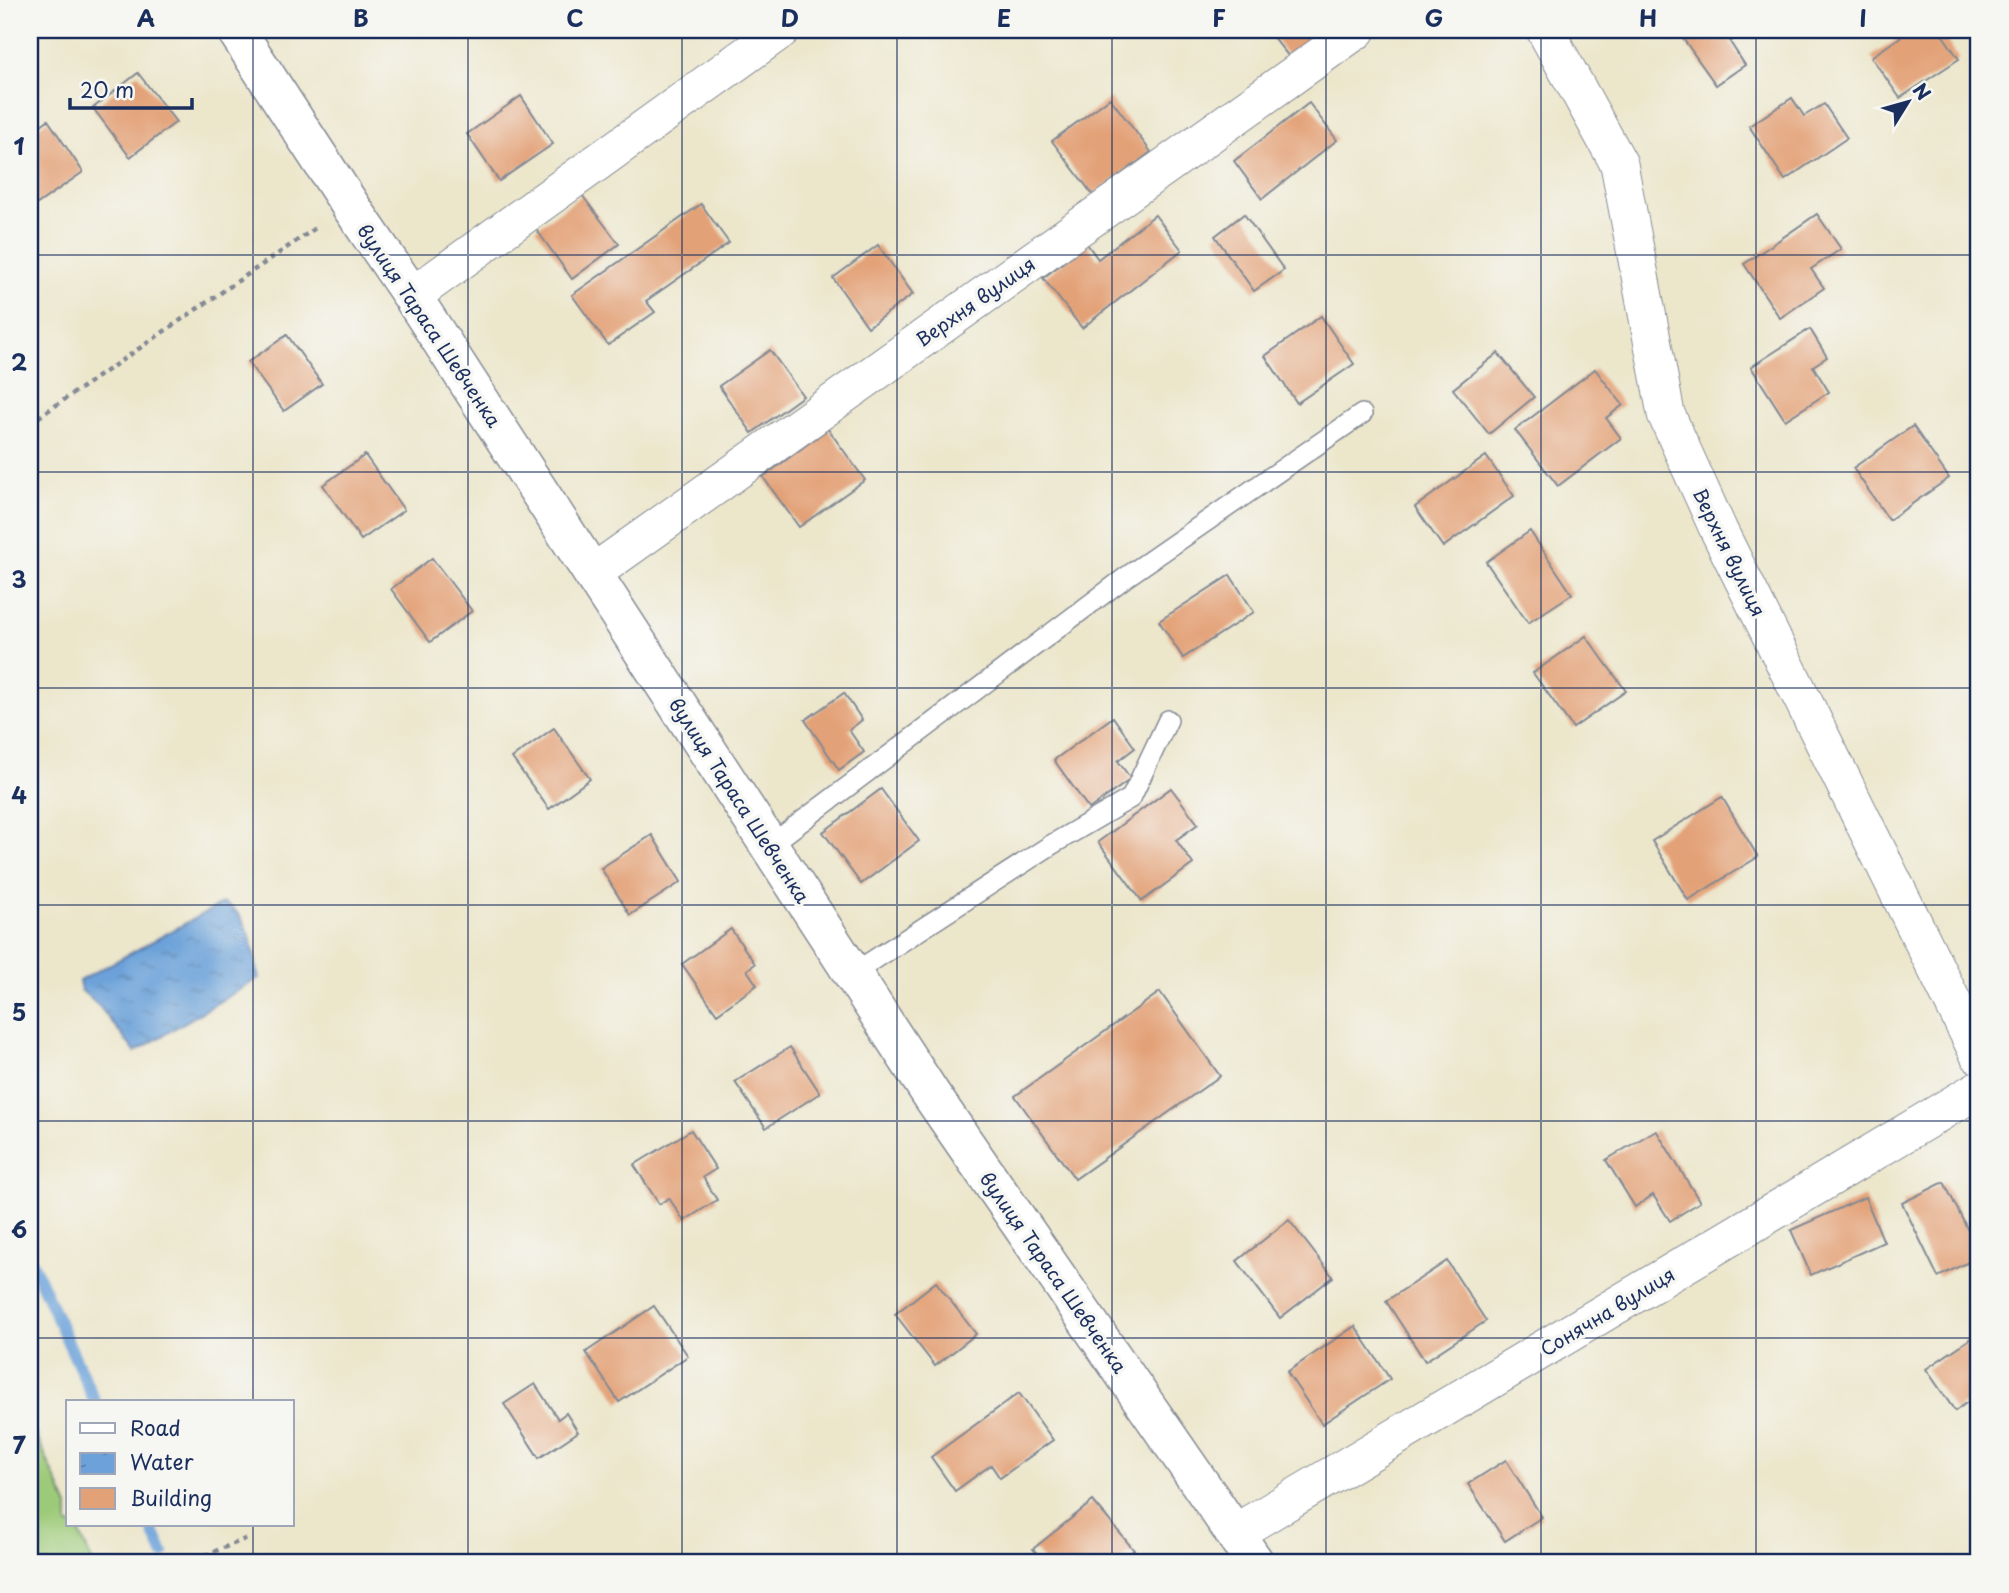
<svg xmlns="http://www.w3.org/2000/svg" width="2009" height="1593" font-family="'Playpen Sans',sans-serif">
<defs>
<pattern id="water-ripples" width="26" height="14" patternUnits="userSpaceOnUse" patternTransform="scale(1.75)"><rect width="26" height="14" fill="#6ca2d9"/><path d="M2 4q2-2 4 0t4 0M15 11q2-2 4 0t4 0" fill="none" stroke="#5884b3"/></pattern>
</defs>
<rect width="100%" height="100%" fill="#f6f6f2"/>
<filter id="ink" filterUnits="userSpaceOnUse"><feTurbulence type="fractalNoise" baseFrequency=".0143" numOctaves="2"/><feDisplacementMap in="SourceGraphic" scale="14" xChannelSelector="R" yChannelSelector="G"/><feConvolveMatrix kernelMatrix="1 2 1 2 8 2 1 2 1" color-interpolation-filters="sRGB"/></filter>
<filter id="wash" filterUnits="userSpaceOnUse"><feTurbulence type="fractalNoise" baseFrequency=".00686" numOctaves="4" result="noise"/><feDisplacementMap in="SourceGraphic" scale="28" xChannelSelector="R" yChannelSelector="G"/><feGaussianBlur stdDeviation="1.57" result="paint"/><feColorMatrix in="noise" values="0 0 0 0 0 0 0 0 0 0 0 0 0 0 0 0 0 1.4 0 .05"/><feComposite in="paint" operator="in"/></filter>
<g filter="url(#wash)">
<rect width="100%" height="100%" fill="#ece6cb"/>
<!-- grass -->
<polygon fill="#9dca78" stroke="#5c7c6b" stroke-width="2" points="30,1421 68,1507 68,1525 76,1525 93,1563 30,1563"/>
<!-- water -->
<path fill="url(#water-ripples)" stroke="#44689c" stroke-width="2" d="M223,903C250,913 253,953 259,978L135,1052L99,1006L81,990L79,981Z"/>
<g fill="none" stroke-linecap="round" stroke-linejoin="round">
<!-- stream -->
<g stroke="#6ca2d9" stroke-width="12">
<polyline points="30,1258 95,1402"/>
<polyline points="150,1525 163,1553"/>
</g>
</g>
<g id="blocks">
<!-- building -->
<g fill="#e3a177">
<polygon points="1267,30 1337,30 1295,64"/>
<polygon points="1677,30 1739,30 1742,33 1730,42 1745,65 1716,85"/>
<polygon points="1911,30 1939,30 1959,59 1900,98 1871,57"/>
<polygon points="138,73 176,122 130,157 93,108"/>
<polygon points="521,96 553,144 499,181 467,134"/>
<polygon points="1110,98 1151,152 1093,195 1052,141"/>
<polygon points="1792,98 1804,116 1824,104 1847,138 1785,180 1749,126"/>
<polygon points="1309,103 1337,140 1262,199 1234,161"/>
<polygon points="48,120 83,172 30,209 30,133"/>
<polygon points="582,195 619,244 572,279 536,229"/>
<polygon points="701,204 729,243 646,301 655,312 608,345 572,295"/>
<polygon points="1244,214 1284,270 1254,291 1215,236"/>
<polygon points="1817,214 1841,249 1811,269 1824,288 1780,318 1744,264"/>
<polygon points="1155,215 1182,250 1082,328 1043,278 1087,244 1098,259"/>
<polygon points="878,245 913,294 868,327 833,278"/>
<polygon points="1321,316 1354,364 1297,403 1265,356"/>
<polygon points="1810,329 1827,357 1813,366 1829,392 1785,420 1751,367"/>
<polygon points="287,335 322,384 284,411 248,362"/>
<polygon points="770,350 803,396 752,433 719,386"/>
<polygon points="1498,353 1534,397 1489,434 1453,389"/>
<polygon points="1595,369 1623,405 1606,418 1621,438 1558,486 1515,430"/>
<polygon points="1913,426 1949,478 1889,520 1853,468"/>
<polygon points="828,429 865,480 799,527 763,477"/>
<polygon points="365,455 404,510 361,540 323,485"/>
<polygon points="1486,456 1514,496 1443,547 1415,507"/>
<polygon points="1530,531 1572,594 1528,623 1486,562"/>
<polygon points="432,558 472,611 430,642 391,589"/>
<polygon points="1230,575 1254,612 1183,658 1159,621"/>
<polygon points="1586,636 1626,691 1573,728 1533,673"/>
<polygon points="844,693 862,720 849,730 864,752 839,770 805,720"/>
<polygon points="1113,717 1135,748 1118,761 1131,779 1089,809 1054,760"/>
<polygon points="554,728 590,779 549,809 512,758"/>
<polygon points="1171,788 1198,824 1176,840 1193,864 1142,901 1098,842"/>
<polygon points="881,789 919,841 861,884 823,832"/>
<polygon points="1722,797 1758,857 1688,900 1652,841"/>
<polygon points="652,835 681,882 630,915 601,868"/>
<polygon points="731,929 755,964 747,970 757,985 717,1014 682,964"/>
<polygon points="1160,992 1220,1076 1075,1179 1015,1096"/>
<polygon points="790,1047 820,1093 766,1128 735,1082"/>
<polygon points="691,1130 716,1169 703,1177 717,1200 684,1221 669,1198 659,1204 634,1165"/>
<polygon points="1656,1130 1700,1202 1670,1221 1653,1195 1635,1207 1606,1160"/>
<polygon points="1944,1182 1979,1253 1979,1257 1938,1277 1902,1203"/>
<polygon points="1865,1197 1884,1242 1811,1275 1791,1230"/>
<polygon points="1289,1220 1333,1277 1280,1318 1237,1261"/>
<polygon points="1447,1261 1486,1321 1425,1361 1386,1301"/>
<polygon points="936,1282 976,1334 935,1366 895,1314"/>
<polygon points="654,1306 688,1356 619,1402 586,1352"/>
<polygon points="1355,1326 1390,1379 1322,1424 1287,1372"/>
<polygon points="1979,1333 1979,1394 1955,1411 1926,1369"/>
<polygon points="535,1384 558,1419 566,1413 578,1432 539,1458 504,1404"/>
<polygon points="1019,1393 1053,1440 1000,1478 991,1465 955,1491 931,1457"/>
<polygon points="1506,1460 1542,1517 1505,1541 1468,1484"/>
<polygon points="1093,1501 1134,1550 1117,1563 1045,1563 1033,1549"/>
</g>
</g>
</g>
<g filter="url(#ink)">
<use href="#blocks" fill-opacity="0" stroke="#848a94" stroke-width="2"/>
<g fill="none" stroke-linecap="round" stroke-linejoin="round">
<!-- lane casing -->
<g stroke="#848a94" stroke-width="22">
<g id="lane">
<polyline points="769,846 1126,577 1362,414"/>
<polyline points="852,974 1051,845 1131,798 1168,720"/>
</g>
</g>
<!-- street casing -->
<g stroke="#848a94" stroke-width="39">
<g id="street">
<polyline points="1545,30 1619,164 1666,414 1719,531 1979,1055"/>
<polyline points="412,296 781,30"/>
<polyline points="593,573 1357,30"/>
<polyline points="1235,1533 1979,1089"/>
</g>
</g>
<!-- secondary casing -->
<g stroke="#848a94" stroke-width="41">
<polyline id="secondary" points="236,30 350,205 412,296 932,1096 1255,1563"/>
</g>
<!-- path -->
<g stroke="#848a94" stroke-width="4.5" stroke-dasharray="5 5" stroke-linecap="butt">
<polyline points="30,423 317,227"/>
<polyline points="186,1563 250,1537"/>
</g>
<!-- lane -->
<use href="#lane" stroke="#fff" stroke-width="19"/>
<!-- street -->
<use href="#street" stroke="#fff" stroke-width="37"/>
<!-- secondary -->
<use href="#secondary" stroke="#fff" stroke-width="38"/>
</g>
</g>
<!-- grid -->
<path fill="none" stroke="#1b2f5e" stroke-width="2" stroke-opacity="0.55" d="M253,30V1402M468,30V1563M682,30V1563M897,30V1563M1112,30V1563M1326,30V1563M1541,30V1563M1756,30V1563M30,255H1979M30,472H1979M30,688H1979M30,905H1979M30,1121H1979M30,1338H1979M253,1525V1563"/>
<g text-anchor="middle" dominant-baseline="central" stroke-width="7" stroke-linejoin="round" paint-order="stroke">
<!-- street labels -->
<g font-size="19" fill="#1b2f5e" stroke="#f6f6f2">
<text transform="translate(975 301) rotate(-35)">Верхня вулиця</text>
<text transform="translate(430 325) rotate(56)">вулиця Тараса Шевченка</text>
<text transform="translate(1730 552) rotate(64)">Верхня вулиця</text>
<text transform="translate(740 800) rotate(57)">вулиця Тараса Шевченка</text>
<text transform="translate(1054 1272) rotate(55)">вулиця Тараса Шевченка</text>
<text transform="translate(1607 1311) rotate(-31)">Сонячна вулиця</text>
</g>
</g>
<!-- margin -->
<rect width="2009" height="1593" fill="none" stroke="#f6f6f2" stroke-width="77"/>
<!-- legend -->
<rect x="66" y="1400" width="228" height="126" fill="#f6f6f2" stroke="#9ea6b7" stroke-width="2"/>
<rect x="80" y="1423" width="35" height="10" fill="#ffffff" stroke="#9ea6b7" stroke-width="2"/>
<text x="130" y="1436" font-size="21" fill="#1b2f5e">Road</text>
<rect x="80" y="1453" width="35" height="21" fill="url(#water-ripples)" stroke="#9ea6b7" stroke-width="2"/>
<text x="130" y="1470" font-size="21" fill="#1b2f5e">Water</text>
<rect x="80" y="1488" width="35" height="21" fill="#e3a177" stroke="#9ea6b7" stroke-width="2"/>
<text x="130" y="1506" font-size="21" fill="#1b2f5e">Building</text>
<!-- north arrow -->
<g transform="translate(1908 102) rotate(53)" stroke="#f6f6f2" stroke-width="5" paint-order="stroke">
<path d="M0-5L12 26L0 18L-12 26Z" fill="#1b2f5e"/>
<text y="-10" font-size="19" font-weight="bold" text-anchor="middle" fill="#1b2f5e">N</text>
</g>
<!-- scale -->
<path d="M70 98v10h122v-10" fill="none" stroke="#1b2f5e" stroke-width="3.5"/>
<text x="80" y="98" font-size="21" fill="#1b2f5e" stroke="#f6f6f2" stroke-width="5" paint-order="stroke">20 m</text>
<rect x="38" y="38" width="1932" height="1516" fill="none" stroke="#1b2f5e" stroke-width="2.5"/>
<g font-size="23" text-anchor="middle" font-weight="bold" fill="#1b2f5e">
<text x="146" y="27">A</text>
<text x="361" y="27">B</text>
<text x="575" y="27">C</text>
<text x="790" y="27">D</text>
<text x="1004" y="27">E</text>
<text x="1219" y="27">F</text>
<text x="1434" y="27">G</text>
<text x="1648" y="27">H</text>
<text x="1863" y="27">I</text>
<text x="19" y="155">1</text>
<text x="19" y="371">2</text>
<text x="19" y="588">3</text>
<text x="19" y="804">4</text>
<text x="19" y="1021">5</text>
<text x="19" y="1238">6</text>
<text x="19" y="1454">7</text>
</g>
</svg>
